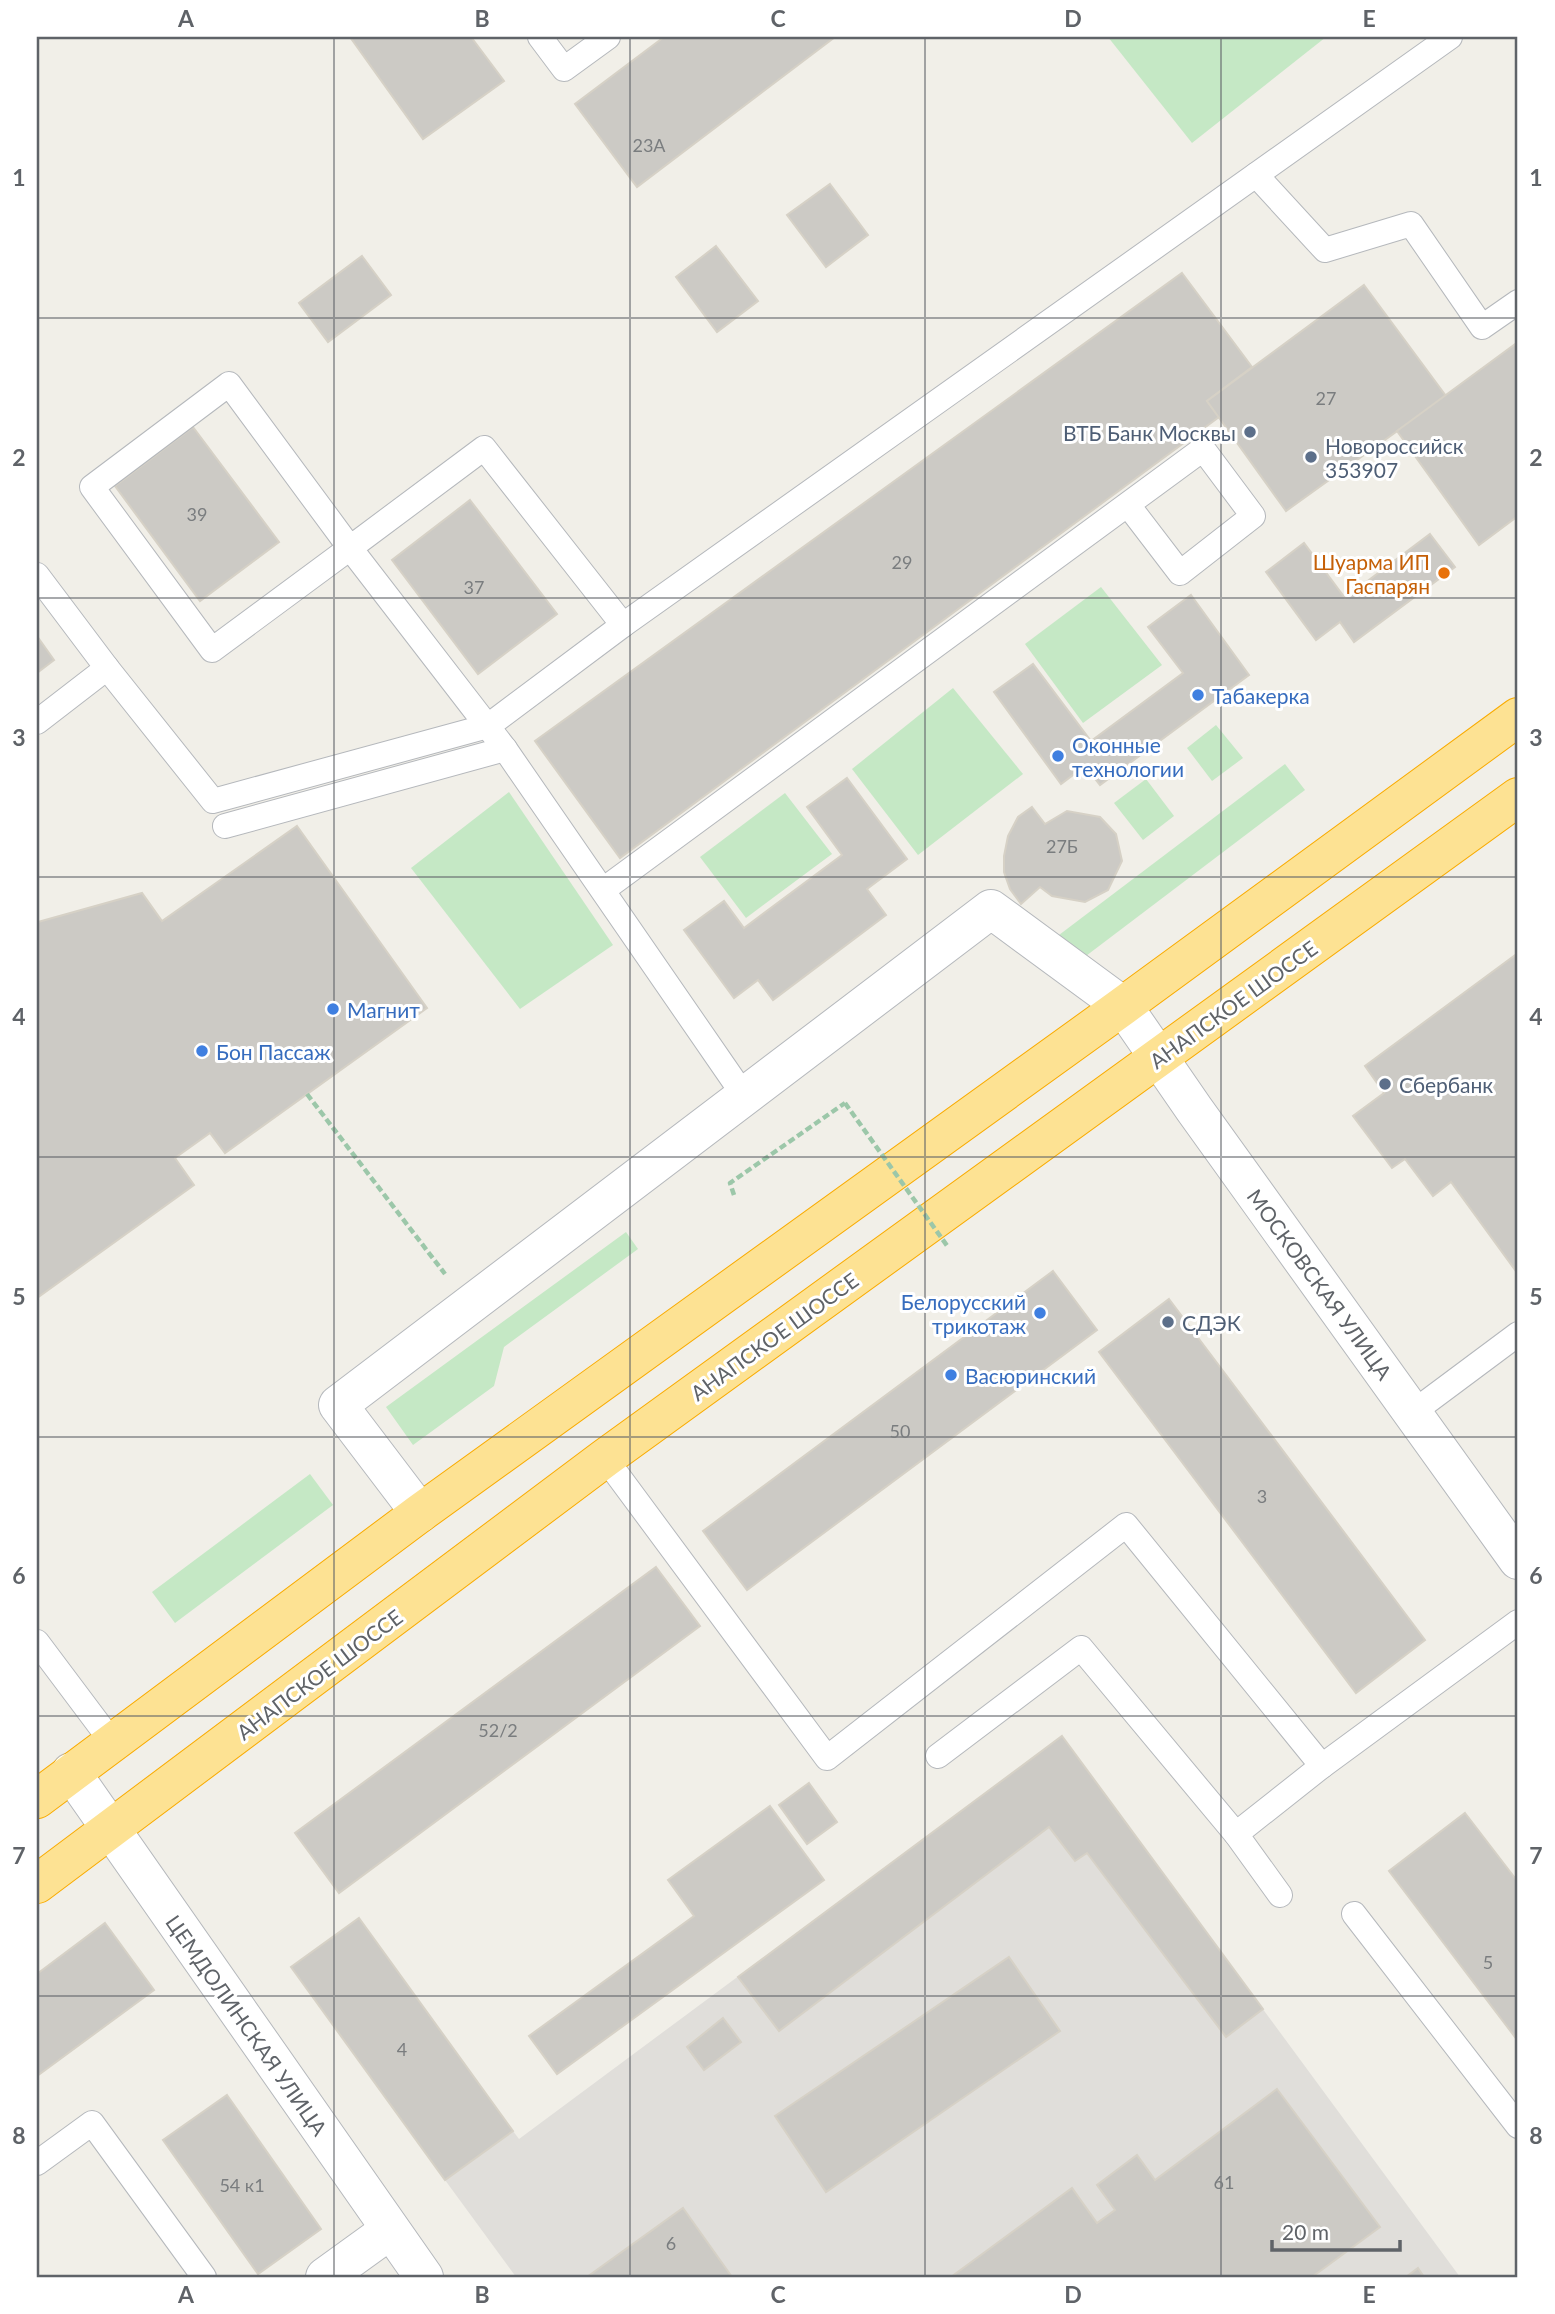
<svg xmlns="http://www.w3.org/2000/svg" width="1555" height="2314" font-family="Lato,sans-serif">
<rect width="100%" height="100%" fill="#f1efe8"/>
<!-- industrial -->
<polygon fill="#e0deda" points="1062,1736 1460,2277 516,2277 445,2180 513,2131 519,2139"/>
<!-- green -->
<g fill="#c5e8c5">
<polygon points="1108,37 1326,37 1192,143"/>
<polygon points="1101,587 1162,665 1083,723 1025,644"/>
<polygon points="953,688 1023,774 918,855 852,769"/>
<polygon points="1216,725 1243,758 1212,781 1187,748"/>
<polygon points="1285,764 1305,790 1078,962 1059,935"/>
<polygon points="1146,779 1174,816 1143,840 1114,803"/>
<polygon points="509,792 613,945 520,1009 411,868"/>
<polygon points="785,793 832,854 746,918 700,857"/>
<polygon points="626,1232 638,1249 504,1347 494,1386 413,1445 386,1407"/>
<polygon points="310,1474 333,1505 175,1623 152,1592"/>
</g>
<!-- building -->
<g fill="#cccac5" stroke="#d6d1c6" stroke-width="2">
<polygon points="350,37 471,37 504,81 423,139"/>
<polygon points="664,37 835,37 637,187 575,104"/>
<polygon points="830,184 868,235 826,267 787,215"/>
<polygon points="716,246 758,301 717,332 676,277"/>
<polygon points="362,256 391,295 328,342 299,303"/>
<polygon points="1182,273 1252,367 1207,401 1219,417 620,858 535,741"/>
<polygon points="1364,285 1446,396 1286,511 1207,401"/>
<polygon points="1518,342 1518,516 1479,545 1397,431"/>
<polygon points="193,427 279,542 200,601 115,486"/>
<polygon points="470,500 557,614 478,674 392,560"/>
<polygon points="1430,534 1455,567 1354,642 1340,622 1316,640 1266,572 1304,543 1345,598"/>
<polygon points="1191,595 1249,675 1100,785 1085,766 1061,784 994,692 1033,664 1091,741 1183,673 1148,627"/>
<polygon points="37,636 54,660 37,673"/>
<polygon points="847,778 907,859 867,889 886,915 773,1000 758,980 734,998 684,930 724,901 744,928 842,855 807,807"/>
<polygon points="1032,807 1045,824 1067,811 1100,817 1116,834 1122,861 1108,890 1085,902 1052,896 1040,887 1021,904 1010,889 1004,872 1004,856 1008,836 1018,817"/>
<polygon points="297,826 427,1008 225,1153 210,1133 175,1158 194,1185 37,1298 37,920 38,922 142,893 162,921"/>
<polygon points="1518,953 1518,1274 1451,1182 1433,1196 1405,1159 1392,1168 1353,1116 1384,1093 1365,1066"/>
<polygon points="1053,1271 1097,1330 747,1590 703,1531"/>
<polygon points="1169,1299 1425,1640 1356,1693 1099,1352"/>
<polygon points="656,1567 700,1626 339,1893 295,1833"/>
<polygon points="1062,1736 1263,2009 1226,2037 1087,1853 1075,1861 1049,1827 779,2031 738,1977"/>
<polygon points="809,1783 837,1822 807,1844 779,1805"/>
<polygon points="770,1806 824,1880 557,2074 529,2036 694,1916 668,1880"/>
<polygon points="1465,1813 1518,1882 1518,2041 1389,1871"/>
<polygon points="359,1918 513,2131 445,2180 291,1967"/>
<polygon points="105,1923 154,1990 37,2076 37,1974"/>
<polygon points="1009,1957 1060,2031 826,2192 775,2116"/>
<polygon points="723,2018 741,2042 704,2070 687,2047"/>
<polygon points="1277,2089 1380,2227 1312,2277 951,2277 1072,2188 1097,2223 1115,2210 1097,2185 1137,2155 1155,2180"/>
<polygon points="227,2095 321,2229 258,2274 163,2140"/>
<polygon points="683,2208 732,2277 587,2277"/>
<polygon points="1418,2268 1424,2277 1406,2277"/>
</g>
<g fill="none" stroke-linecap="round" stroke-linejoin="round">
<!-- lane casing -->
<g stroke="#b5b8bc" stroke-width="26">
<g id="lane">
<polyline points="540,37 564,69 608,37"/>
<polyline points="1256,175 1325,250 1411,224 1482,327 1518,302"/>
<polyline points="37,575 107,668 213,801 488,726 623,625 1450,37"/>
<polyline points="623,625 484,448 350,548 229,384 92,487 212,650 350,548 505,749 745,1097"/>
<polyline points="37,722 107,668"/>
<polyline points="225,826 505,749"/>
<polyline points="603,890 1203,449 1253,516 1180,573 1128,505"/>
<polyline points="1412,1413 1518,1334"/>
<polyline points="605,1458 827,1758 1126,1525 1322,1766 1518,1622"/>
<polyline points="37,1642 112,1742"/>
<polyline points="938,1756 1081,1648 1236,1834"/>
<polyline points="1280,1895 1236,1834 1322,1766"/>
<polyline points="1354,1914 1518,2126"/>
<polyline points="37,2163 92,2123 204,2277"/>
</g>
</g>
<!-- street casing -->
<g stroke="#b5b8bc" stroke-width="40">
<g id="street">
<polyline points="420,1513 338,1405 991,909 1123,1006 1194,1109 1518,1560"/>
<polyline points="71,1772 424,2277"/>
<polyline points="325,2277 390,2230"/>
</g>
</g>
<!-- highway casing -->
<g stroke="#f9ab00" stroke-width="40">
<g id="highway">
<polyline points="37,1799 420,1513 1123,1006 1518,717"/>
<polyline points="37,1884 605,1458 1518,797"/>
</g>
</g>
<!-- path -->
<g stroke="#9cc7a9" stroke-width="4.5" stroke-dasharray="7 3.5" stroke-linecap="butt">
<polyline points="307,1094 445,1274"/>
<polyline points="734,1195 730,1183 845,1103"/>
</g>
<!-- lane -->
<use href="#lane" stroke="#fff" stroke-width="24"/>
<!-- street -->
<use href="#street" stroke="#fff" stroke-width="38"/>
<!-- highway -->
<use href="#highway" stroke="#fde293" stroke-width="38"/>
<!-- path-bridge -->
<polyline stroke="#9cc7a9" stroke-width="4.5" stroke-dasharray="7 3.5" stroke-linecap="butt" points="845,1103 948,1247"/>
</g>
<!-- grid -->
<path fill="none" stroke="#5f6368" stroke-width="2" stroke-opacity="0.55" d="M334,37V2277M630,37V2277M925,37V2277M1221,37V2277M37,318H1518M37,598H1518M37,877H1518M37,1157H1518M37,1437H1518M37,1716H1518M37,1996H1518"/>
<!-- markers -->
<g fill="#5c6f8a" stroke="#fff" stroke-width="2.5">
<circle cx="1250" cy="432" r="7"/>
<circle cx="1311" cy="457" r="7"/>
<circle cx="1385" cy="1084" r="7"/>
<circle cx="1168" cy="1322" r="7"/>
</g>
<circle fill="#e8710a" stroke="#fff" stroke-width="2.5" cx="1444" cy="573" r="7"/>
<g fill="#3f7fe0" stroke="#fff" stroke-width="2.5">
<circle cx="1198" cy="695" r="7"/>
<circle cx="1058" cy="756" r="7"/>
<circle cx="333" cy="1009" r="7"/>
<circle cx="202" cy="1051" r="7"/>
<circle cx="1040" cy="1313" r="7"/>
<circle cx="951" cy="1375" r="7"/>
</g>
<g text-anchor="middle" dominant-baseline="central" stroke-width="6" stroke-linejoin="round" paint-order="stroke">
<!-- number labels -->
<g font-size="18" fill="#7a7d7f">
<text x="649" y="145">23А</text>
<text x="1326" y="398">27</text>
<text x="197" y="514">39</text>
<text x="902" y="562">29</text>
<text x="474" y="587">37</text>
<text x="1062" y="846">27Б</text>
<text x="900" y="1431">50</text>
<text x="1262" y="1496">3</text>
<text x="498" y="1730">52/2</text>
<text x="1488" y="1962">5</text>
<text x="402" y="2049">4</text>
<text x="1224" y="2182">61</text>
<text x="242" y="2185">54 к1</text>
<text x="671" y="2243">6</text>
</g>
<!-- service labels -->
<g font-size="21" fill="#4e5e75" stroke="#fff" text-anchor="start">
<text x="1236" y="432" text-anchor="end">ВТБ Банк Москвы</text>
<text x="1325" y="445">Новороссийск<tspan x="1325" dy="24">353907</tspan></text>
<text x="1399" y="1084">Сбербанк</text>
<text x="1182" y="1322">СДЭК</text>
</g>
<!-- food labels -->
<g font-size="21" fill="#c56008" stroke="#fff" text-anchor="end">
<text x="1430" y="561">Шуарма ИП<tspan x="1430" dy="24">Гаспарян</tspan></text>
</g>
<!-- shop labels -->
<g font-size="21" fill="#366cbe" stroke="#fff" text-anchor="start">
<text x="1212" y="695">Табакерка</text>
<text x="1072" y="744">Оконные<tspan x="1072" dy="24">технологии</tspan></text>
<text x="347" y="1009">Магнит</text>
<text x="216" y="1051">Бон Пассаж</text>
<text x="1026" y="1301" text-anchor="end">Белорусский<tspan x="1026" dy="24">трикотаж</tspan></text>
<text x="965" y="1375">Васюринский</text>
</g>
<!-- street labels -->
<g font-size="21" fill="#5f6368" stroke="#fff">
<text transform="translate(1233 1004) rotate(-36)">АНАПСКОЕ ШОССЕ</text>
<text transform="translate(1320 1284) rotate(54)">МОСКОВСКАЯ УЛИЦА</text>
<text transform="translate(774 1336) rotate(-36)">АНАПСКОЕ ШОССЕ</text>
<text transform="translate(319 1674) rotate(-37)">АНАПСКОЕ ШОССЕ</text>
<text transform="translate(247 2025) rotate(55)">ЦЕМДОЛИНСКАЯ УЛИЦА</text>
</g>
</g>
<!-- border -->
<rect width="1555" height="2314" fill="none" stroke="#ffffff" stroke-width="77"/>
<!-- scale -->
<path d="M1272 2240v10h128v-10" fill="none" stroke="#5f6368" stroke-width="3.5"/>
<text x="1282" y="2240" font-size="21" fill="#5f6368" stroke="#ffffff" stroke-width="5" paint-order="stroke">20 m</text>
<rect x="38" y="38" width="1478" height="2238" fill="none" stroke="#5f6368" stroke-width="2.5"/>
<g font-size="23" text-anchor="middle" font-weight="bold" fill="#5f6368">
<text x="186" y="27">A</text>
<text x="482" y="27">B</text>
<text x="778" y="27">C</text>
<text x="1073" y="27">D</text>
<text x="1369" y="27">E</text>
<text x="19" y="186">1</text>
<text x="1536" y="186">1</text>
<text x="19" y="466">2</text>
<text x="1536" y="466">2</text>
<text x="19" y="746">3</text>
<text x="1536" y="746">3</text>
<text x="19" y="1025">4</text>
<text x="1536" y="1025">4</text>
<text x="19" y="1305">5</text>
<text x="1536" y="1305">5</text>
<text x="19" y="1584">6</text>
<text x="1536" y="1584">6</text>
<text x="19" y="1864">7</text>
<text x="1536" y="1864">7</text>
<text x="19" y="2144">8</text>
<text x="1536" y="2144">8</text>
<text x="186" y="2303">A</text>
<text x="482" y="2303">B</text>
<text x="778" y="2303">C</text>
<text x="1073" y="2303">D</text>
<text x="1369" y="2303">E</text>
</g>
</svg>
